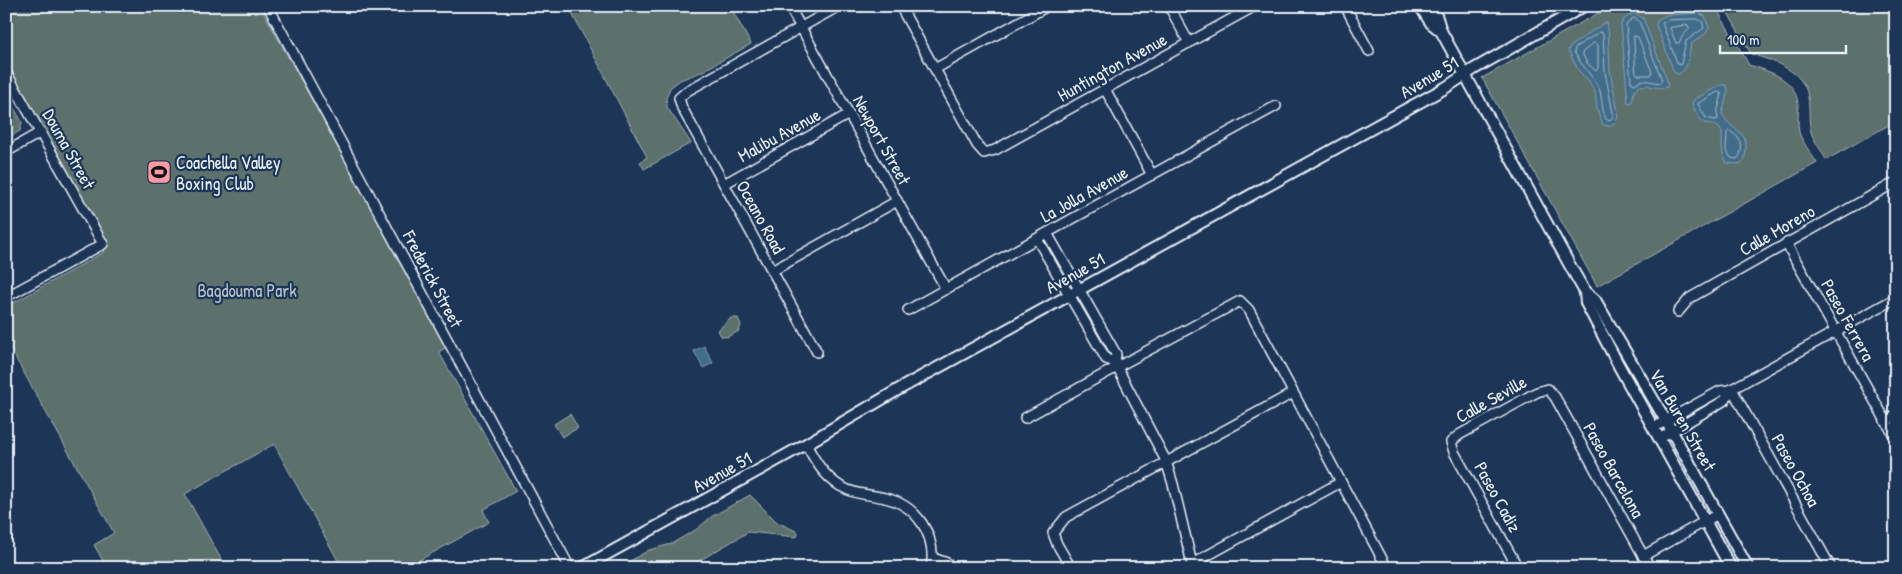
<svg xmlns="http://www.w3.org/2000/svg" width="1902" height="574" font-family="'Patrick Hand',sans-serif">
<rect width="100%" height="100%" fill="#1d3557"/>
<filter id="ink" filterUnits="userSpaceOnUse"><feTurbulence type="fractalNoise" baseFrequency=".02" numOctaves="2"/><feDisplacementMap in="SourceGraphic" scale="10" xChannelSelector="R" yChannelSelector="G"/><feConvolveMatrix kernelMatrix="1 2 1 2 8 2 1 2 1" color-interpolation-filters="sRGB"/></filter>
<g filter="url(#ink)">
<!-- green -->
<g fill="#5c706c" stroke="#a2b0b2">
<polygon points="6,6 260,6 448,346 439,352 516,491 483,510 489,522 405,568 342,568 274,444 185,494 226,568 107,568 94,545 114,533 6,341 6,307 104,252 6,74"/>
<polygon points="568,6 730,6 751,44 701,72 680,80 670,88 666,98 667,107 691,143 644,169 640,162 647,157"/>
<path d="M1611,6H1715L1749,65C1769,71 1796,79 1798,104C1799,113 1797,123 1799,132C1802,142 1811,153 1817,163L1597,286L1482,78Z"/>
<path d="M1724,6H1896V121L1826,160C1822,151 1814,141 1811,132C1808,121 1810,108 1808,97C1804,70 1773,61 1751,54Z"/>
<polygon points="6,94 22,122 20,131 6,139"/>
<polygon points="731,318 738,318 741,325 739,331 727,337 721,336 718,330"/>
<polygon points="570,414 578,428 562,437 554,424"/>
<polygon points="750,495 777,522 798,532 797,537 748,532 687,568 618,568 649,550 671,544 697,529 711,517"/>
</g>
<!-- water -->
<g fill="#436d8a" stroke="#85a2b6">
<path d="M1634,13L1643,18L1668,83L1667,87C1658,91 1646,81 1637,88C1632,92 1634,98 1631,103H1628L1621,24L1624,19Z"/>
<path d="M1698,13L1705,16L1709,28L1706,33L1691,44C1689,54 1689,71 1678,74L1674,72L1656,25L1658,19L1667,15Z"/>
<path d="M1604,23H1607L1608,27L1610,71L1618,112C1618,120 1616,123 1609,126L1603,125L1597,109L1595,93L1589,81L1578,70L1568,50L1572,45Z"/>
<path d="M1720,85H1726L1728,90L1722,114C1734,136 1752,127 1744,161L1739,164L1727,163C1717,149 1726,135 1720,129C1716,124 1710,124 1705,123C1699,120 1694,109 1692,103L1694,100Z"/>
<polygon points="704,346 713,363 703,368 694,351"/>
</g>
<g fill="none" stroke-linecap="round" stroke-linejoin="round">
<!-- shore -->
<g stroke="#a6bccc" stroke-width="1">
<polygon points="1634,18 1639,21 1662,80 1660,83 1643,80 1634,84 1631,82 1626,25 1628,22"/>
<polygon points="1697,19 1702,21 1704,28 1686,41 1681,64 1678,65 1662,23 1668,20"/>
<polygon points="1687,25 1689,27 1689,29 1682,37 1679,43 1676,43 1670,28"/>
<path d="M1600,32L1603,34L1605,72L1613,113V117L1609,121L1606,119C1601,109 1603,98 1599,88C1592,75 1581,65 1574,52L1575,48Z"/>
<polygon points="1634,36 1638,37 1652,72 1650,75 1638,75 1636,73"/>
<polygon points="1594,43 1598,45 1598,68 1596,71 1587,63 1582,53"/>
<polygon points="1718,92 1722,94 1717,113 1718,119 1715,120 1706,118 1698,104"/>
<path d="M1729,131C1740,135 1746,149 1737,159L1731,158L1726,150L1727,133Z"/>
</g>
<!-- minor casing -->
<g stroke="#e8f1f8" stroke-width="12">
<g id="minor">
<polyline points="268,6 570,568"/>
<polyline points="789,6 946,289"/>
<polyline points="900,6 977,145 984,153 995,150 1255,6"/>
<polyline points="1169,6 1189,43"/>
<polyline points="1345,6 1369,51"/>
<polyline points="935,69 1044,8"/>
<polyline points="6,72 103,244 6,297"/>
<polyline points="1105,89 1152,175"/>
<polyline points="6,152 41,132"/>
<polyline points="724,184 849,114"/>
<polyline points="1047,233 1116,354 1115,362 1117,367 1240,301 1249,310 1387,568"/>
<polyline points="1037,239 1106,359 1115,362"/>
<polyline points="1786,243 1896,439"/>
<polyline points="772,271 897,201"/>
<polyline points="908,310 1276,106"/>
<polyline points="1678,312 1690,298 1896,182"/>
<polyline points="817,352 682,108 679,98 687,91 839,6"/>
<polyline points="1732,389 1831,568"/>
<polyline points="1025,418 1117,367 1166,461 1173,484 1193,568"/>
<polyline points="1885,421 1896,415"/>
<polyline points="1653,428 1720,391 1730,390 1896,298"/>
<polyline points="1659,439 1725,400 1730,390"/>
<path d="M806,444C815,461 824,476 840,486C855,495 869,494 885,498C917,505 937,536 931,568"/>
<polyline points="1643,556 1718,514"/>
<polyline points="933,558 947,563 951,568"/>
<polyline points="1192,564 1341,482"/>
<polyline points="1071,568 1057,544 1053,533 1066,517 1293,393"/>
<polyline points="1518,568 1454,452 1451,442 1459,435 1537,392 1548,389 1555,397 1650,568"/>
</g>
</g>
<!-- tertiary casing -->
<g stroke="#e8f1f8" stroke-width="14">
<g id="tertiary">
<polyline points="1420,6 1431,23 1441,31"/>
<polyline points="1431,6 1437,18 1441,31 1573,271 1585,292 1595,300 1666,421 1748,568"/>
<polyline points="1585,292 1586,303 1619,366 1731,568"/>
<polyline points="582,568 806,444 901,388 1445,88 1474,69 1584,6"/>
</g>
</g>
<!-- minor -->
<use href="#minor" stroke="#1d3557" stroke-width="9"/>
<!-- tertiary -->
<use href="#tertiary" stroke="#1d3557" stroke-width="10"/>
</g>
</g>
<!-- icons -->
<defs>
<g id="stadium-square" transform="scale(1.25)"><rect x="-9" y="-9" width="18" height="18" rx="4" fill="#ff9aa2" stroke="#1d3557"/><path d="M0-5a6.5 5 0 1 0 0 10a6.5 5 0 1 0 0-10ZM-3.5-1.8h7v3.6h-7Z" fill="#111"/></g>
</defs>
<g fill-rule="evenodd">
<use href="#stadium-square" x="159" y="172"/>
</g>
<g text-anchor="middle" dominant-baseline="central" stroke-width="4.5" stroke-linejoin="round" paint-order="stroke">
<!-- street labels -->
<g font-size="18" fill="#e8f1f8" stroke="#1d3557">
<text transform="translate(1112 67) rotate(-29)">Huntington Avenue</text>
<text transform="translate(1429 77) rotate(-31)">Avenue 51</text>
<text transform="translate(779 135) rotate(-29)">Malibu Avenue</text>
<text transform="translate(882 140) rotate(61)">Newport Street</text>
<text transform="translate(69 149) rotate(61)">Douma Street</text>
<text transform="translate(1084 194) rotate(-29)">La Jolla Avenue</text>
<text transform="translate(761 217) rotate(61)">Oceano Road</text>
<text transform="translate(1777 230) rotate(-30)">Calle Moreno</text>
<text transform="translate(1075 273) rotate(-29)">Avenue 51</text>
<text transform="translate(433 279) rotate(62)">Frederick Street</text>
<text transform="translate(1848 320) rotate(61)">Paseo Ferrera</text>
<text transform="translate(1491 399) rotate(-29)">Calle Seville</text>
<text transform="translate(1683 420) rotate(60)">Van Buren Street</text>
<text transform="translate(1614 470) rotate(61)">Paseo Barcelona</text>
<text transform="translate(1796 470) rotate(61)">Paseo Ochoa</text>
<text transform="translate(722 472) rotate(-29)">Avenue 51</text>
<text transform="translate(1498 497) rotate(61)">Paseo Cadiz</text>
</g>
<!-- poi labels -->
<g font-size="18" fill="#e8f1f8" stroke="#1d3557" text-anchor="start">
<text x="176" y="162">Coachella Valley<tspan x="176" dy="21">Boxing Club</tspan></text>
</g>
<!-- park labels -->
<g font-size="18" fill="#b7c4c7" stroke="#1d3557">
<text x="247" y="290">Bagdouma Park</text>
</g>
</g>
<!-- margin -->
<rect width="1902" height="574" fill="none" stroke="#1d3557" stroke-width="25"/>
<rect x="12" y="12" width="1877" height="549" fill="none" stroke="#e8f1f8" stroke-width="2" filter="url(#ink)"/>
<!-- scale -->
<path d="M1720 45v8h126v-8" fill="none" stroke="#e8f1f8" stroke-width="2.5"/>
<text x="1727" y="45" font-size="15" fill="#e8f1f8" stroke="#1d3557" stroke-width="4" paint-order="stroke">100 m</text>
</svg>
